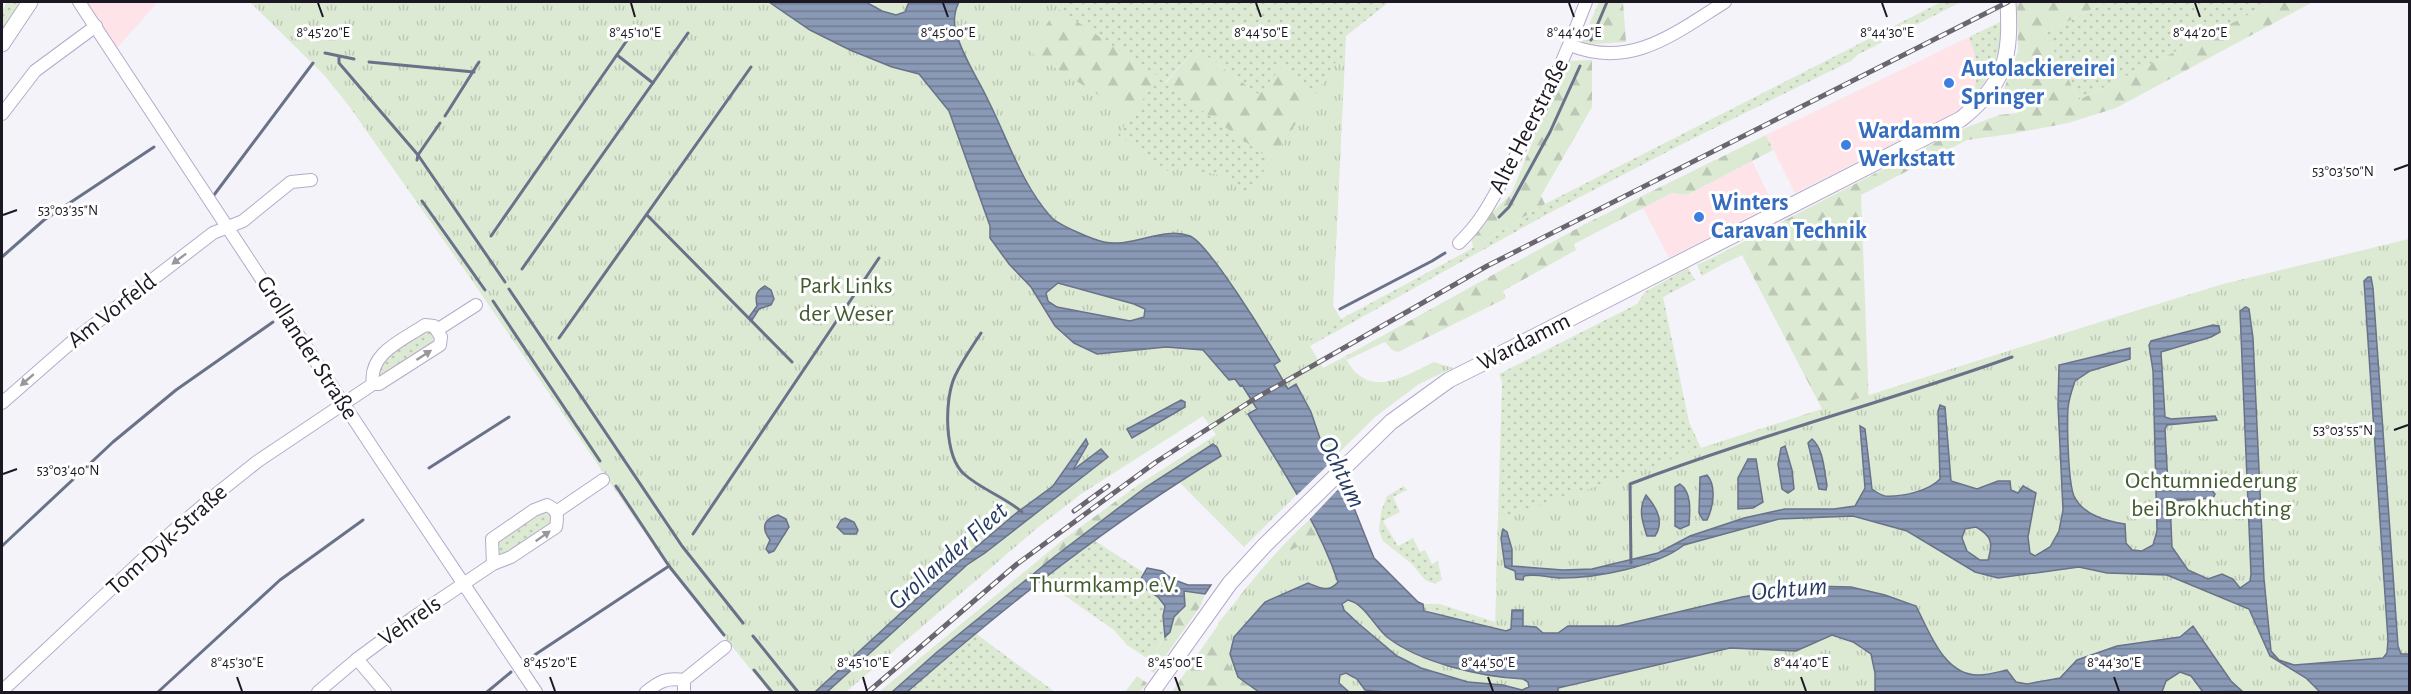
<svg xmlns="http://www.w3.org/2000/svg" width="2411" height="694" font-family="'Alegreya Sans',sans-serif">
<defs>
<pattern id="grass-dots" width="8" height="8" patternUnits="userSpaceOnUse" patternTransform="scale(1.5)"><rect width="8" height="8" fill="#dcead3"/><path d="M2 2h.1M6 6h.1" fill="none" stroke="#bcc8b5" stroke-width="1.8" stroke-linecap="round"/></pattern>
<pattern id="forest-firs" width="22" height="20" patternUnits="userSpaceOnUse" patternTransform="scale(1.5)"><rect width="22" height="20" fill="#dcead3"/><path d="M5 1l3.5 6h-7zM16 11l3.5 6h-7z" fill="#bcc8b5"/></pattern>
<pattern id="park-tufts" width="24" height="20" patternUnits="userSpaceOnUse" patternTransform="scale(1.5)"><rect width="24" height="20" fill="#dcead3"/><path d="M3 7l-1-3M5 7V3M7 7l1-3M15 17l-1-3M17 17v-4M19 17l1-3" fill="none" stroke="#bcc8b5"/></pattern>
<pattern id="water-rules" width="6" height="5" patternUnits="userSpaceOnUse" patternTransform="scale(1.5)"><rect width="6" height="5" fill="#8a99b5"/><path d="M0 2.5h6" fill="none" stroke="#707c93"/></pattern>
</defs>
<rect width="100%" height="100%" fill="#f5f3fa"/>
<!-- commercial -->
<g fill="#fee3e8">
<polygon points="86,2 158,2 117,48"/>
<polygon points="1969,37 1977,59 1978,78 1973,95 1967,104 1947,117 1795,193 1766,135"/>
<polygon points="1752,161 1773,204 1669,258 1643,208 1672,193 1687,195"/>
</g>
<!-- grass -->
<g fill="url(#grass-dots)" fill-rule="evenodd">
<polygon points="7,2 23,2 2,33 2,11"/>
<path d="M959,2H1389L1346,36L1333,306L1341,319L1473,248L1545,204L1941,2H1961L1857,55L1851,61L1692,139L1553,211L1310,346L1303,334ZM1196,48L1259,95L1165,83Z"/>
<polygon points="2106,2 2274,2 2079,100 2045,33"/>
<path d="M2002,21C2000,58 1992,77 1967,104C1982,81 1978,61 1969,37Z"/>
<polygon points="1716,256 1721,265 1702,276 1697,265"/>
<polygon points="1688,268 1695,280 1663,297 1689,422 1701,448 1615,482 1498,519 1502,382 1499,374 1637,304 1645,292"/>
<polygon points="423,329 429,330 433,334 434,344 383,377 378,376 377,366 387,354"/>
<polygon points="1404,486 1407,490 1393,497 1400,512 1383,521 1398,546 1413,538 1420,552 1425,550 1432,564 1438,561 1442,580 1435,584 1425,580 1412,564 1383,541 1379,531 1381,512 1387,496"/>
<polygon points="547,511 550,512 554,523 509,556 497,558 496,541 533,515"/>
<polygon points="1094,540 1144,573 1139,584 1158,597 1165,606 1163,616 1165,637 1148,659 1127,645 1114,630 1041,579"/>
<polygon points="1423,604 1440,604 1495,622 1495,629 1424,611"/>
<polygon points="975,633 1055,692 907,692"/>
</g>
<!-- forest -->
<g fill="url(#forest-firs)">
<polygon points="1599,2 1623,2 1626,42 1580,45"/>
<polygon points="2023,2 2106,2 2045,33 2079,100 2274,2 2313,2 2116,108 2068,123 2011,134 1967,140 1861,195 1869,406 1496,583 1498,519 1615,482 1701,448 1822,409 1742,255 1721,265 1716,256 1957,131 1999,115 2018,113 2014,100 2004,89 2018,51 2017,4"/>
<polygon points="1057,8 1159,77 1131,116 1029,51"/>
<polygon points="1196,48 1259,95 1282,66 1316,94 1271,160 1165,84"/>
<polygon points="1592,60 1592,107 1541,196 1545,204 1473,248 1471,233 1511,194 1566,61"/>
<polygon points="1766,135 1773,150 1687,195 1672,193 1574,244 1576,250 1503,291 1506,298 1398,352 1392,350 1385,342 1347,360 1344,357 1585,224"/>
<path d="M1216,435L1213,444C1099,517 993,602 892,692H879L1064,539L1138,485Z"/>
<path d="M1310,519L1330,555L1259,692H1172C1213,631 1255,569 1310,519Z"/>
<polygon points="1184,591 1205,594 1201,605 1154,673 1146,668 1152,658 1150,656 1170,632 1174,618 1182,611"/>
<polygon points="1137,676 1147,683 1140,692 1125,692"/>
</g>
<!-- park -->
<g fill="url(#park-tufts)">
<path d="M250,2H1061L1029,51L1131,116L1118,135L1168,171L1180,168L1220,175L1247,195L1304,113L1335,63L1345,56L1333,306L1341,320L1307,341L1323,368L1344,357C1349,363 1353,371 1359,375C1381,393 1412,372 1434,362L1453,368L1419,384L1375,417L1244,547L1179,482L1168,466L1216,435L1203,416L1081,494L1036,529L846,692H769L669,569L473,282L349,106L324,75Z"/>
<polygon points="2409,239 2409,692 1257,692 1239,678 1219,653 1218,623 1273,558 1304,544 1317,534 1309,520 1343,484 1374,558 1418,602 1423,604 1424,611 1495,628 1498,519 1613,481 1701,448 2122,315 2223,284"/>
</g>
<!-- water -->
<g fill="url(#water-rules)" stroke="#697289" stroke-width="1.5" fill-rule="evenodd">
<path d="M769,2H866L882,11L896,15L905,12L909,2H959C954,12 953,21 956,32C963,58 978,78 989,102C1009,142 1021,183 1051,217C1058,225 1094,240 1104,242C1132,248 1163,226 1190,236C1209,244 1267,339 1280,361L1274,365L1288,389L1296,384L1311,412L1327,459L1343,484L1354,508L1374,558L1418,602L1423,604L1424,611L1506,631L1511,629L1512,610H1523V626L1536,627L1543,633H1558L1568,626H1618L1742,597L1810,586L1851,587L1885,595L1916,606C1929,631 1944,676 1979,675C1988,675 1998,672 2007,670L2016,682L2027,684L2060,678L2077,660L2117,646L2180,637L2193,626L2231,681L2242,691L2203,692L2191,676L2180,672L2166,681L2162,692H1875V673L1871,654L1853,642L1832,635L1796,651L1730,648L1558,688V692H1385L1365,690L1357,679L1346,673L1340,675L1339,683L1349,692H1259L1238,677L1230,654L1234,637L1265,602L1308,583C1320,588 1329,593 1338,582C1318,522 1281,468 1248,414L1257,409L1242,385L1240,386L1235,379L1229,380L1203,350L1166,347L1097,354L1074,343L1055,326L1031,287L1009,264L990,238V226L949,111L919,74L892,67L850,50L810,30ZM1058,283L1134,304L1145,309L1144,317L1130,321L1057,307L1048,301L1046,293ZM1348,600C1365,604 1374,626 1387,637C1420,663 1482,677 1523,679L1528,682L1529,687L1522,690L1503,685L1468,682L1421,668L1397,656L1359,624L1344,610L1342,604Z"/>
<path d="M2368,277H2371L2373,288L2398,646L2401,654H2409V692H2320L2306,678L2270,656L2249,609L2167,575L2107,573L2079,567L1998,578L1975,572L1907,531L1853,516L1779,519L1684,545C1656,567 1596,578 1561,578C1549,578 1536,573 1524,576L1523,580L1516,579L1515,571L1505,567L1501,538L1503,529L1507,532L1512,549V566L1563,570L1592,569L1658,553L1690,536L1744,518L1785,509H1834L1855,506L1865,488L1860,426L1865,429L1872,489C1876,492 1880,495 1885,496C1902,497 1929,491 1940,479L1938,411L1940,405L1945,407L1951,481L1977,489L1998,481H2010L2011,490L2018,493L2023,486L2036,493L2028,537L2030,553L2035,556L2050,547L2059,531L2063,510L2058,405L2059,365L2130,348V359L2090,371L2075,381C2072,390 2069,398 2068,408C2067,424 2068,482 2074,496C2083,515 2106,521 2125,524L2126,543L2132,550L2142,551L2153,545L2157,531L2153,371L2149,345L2151,341L2213,325L2219,326L2220,332L2211,337L2161,352L2165,417L2171,419L2215,416L2217,420L2167,425L2165,429L2168,486L2172,489H2211L2215,494L2213,498L2170,501L2172,547L2188,570L2208,579L2222,574L2233,579L2240,588L2250,581L2251,574L2240,311L2246,307L2249,309L2253,338L2264,579L2271,651L2279,660L2294,665L2383,658L2387,653L2388,640L2364,281ZM1976,527C1992,536 1993,543 1988,560H1980L1967,551L1962,538L1965,529Z"/>
<path d="M765,286L771,290L774,299L771,305L759,309L752,320L749,317L757,306C755,295 756,291 765,286Z"/>
<polygon points="1181,400 1185,402 1185,407 1132,438 1127,429"/>
<polygon points="1086,439 1088,444 1073,470 1101,449 1108,457 985,553 968,564 827,692 815,692 928,588 1015,514 1053,486"/>
<path d="M1812,439C1824,449 1824,471 1827,485L1826,490L1819,489L1808,443Z"/>
<path d="M1213,444L1217,447L1221,456C1108,524 1006,606 907,692H892L937,652L1054,557L1146,487Z"/>
<polygon points="1785,446 1792,470 1794,489 1788,493 1782,489 1778,464 1781,448"/>
<polygon points="1748,459 1756,459 1763,502 1753,508 1738,509 1738,478"/>
<path d="M1707,475C1717,486 1713,508 1707,520H1703L1699,513L1700,477Z"/>
<path d="M1680,484C1692,492 1690,512 1689,525L1680,529L1675,526V487Z"/>
<path d="M1646,495C1656,507 1665,521 1655,536H1647C1642,521 1638,509 1646,495Z"/>
<path d="M778,515L786,519L789,527L774,551L769,553L766,549L770,540C761,528 763,519 778,515Z"/>
<polygon points="845,518 854,522 858,530 856,534 844,534 837,527 841,520"/>
<polygon points="1147,568 1162,571 1172,579 1188,585 1211,585 1205,594 1184,591 1185,606 1174,617 1170,632 1165,637 1163,616 1165,606 1158,597 1138,584"/>
</g>
<!-- pier -->
<polygon fill="#f5f3fa" points="1332,461 1345,482 1308,521 1295,497"/>
<g fill="none" stroke-linecap="round" stroke-linejoin="round">
<!-- stream -->
<g stroke="#697289" stroke-width="3">
<polyline points="1591,40 1607,2"/>
<polyline points="325,53 354,59"/>
<polyline points="617,55 653,83"/>
<polyline points="339,57 339,63 418,155 505,282"/>
<polyline points="369,62 474,72"/>
<polyline points="445,116 479,62"/>
<polyline points="417,160 418,155 440,123"/>
<polyline points="214,195 313,63"/>
<polyline points="422,201 485,290"/>
<polyline points="647,215 792,362"/>
<polyline points="1499,217 1509,207 1550,132 1580,66"/>
<polyline points="491,236 630,36"/>
<polyline points="2,257 44,220 154,147"/>
<polyline points="522,269 688,33"/>
<polyline points="509,289 682,546 743,623"/>
<polyline points="493,301 600,461"/>
<polyline points="1340,309 1432,261 1445,253"/>
<path d="M981,333C972,347 962,361 955,376C944,399 944,456 964,474C982,490 1005,497 1022,512"/>
<polyline points="559,338 751,67"/>
<polyline points="429,468 509,417"/>
<polyline points="616,486 669,566 724,635"/>
<polyline points="693,534 879,258"/>
<polyline points="2,546 113,442 176,390 273,322"/>
<path d="M1631,563L1630,484C1756,436 1886,402 2012,357"/>
<polyline points="753,636 798,692"/>
<polyline points="527,660 669,566"/>
<polyline points="754,670 772,692"/>
<polyline points="158,692 280,580 363,520"/>
<polyline points="487,692 511,672"/>
</g>
<!-- minor casing -->
<g stroke="#b5abca" stroke-width="14">
<g id="minor">
<polyline points="79,2 382,462 536,692"/>
<path d="M1570,45C1631,70 1675,33 1725,2"/>
<polyline points="2,114 35,71 96,26"/>
<path d="M1459,243C1482,221 1491,201 1506,174C1537,119 1564,61 1586,2"/>
<polyline points="437,330 476,305"/>
<polyline points="2,403 74,340 213,233 243,221 291,182 311,180"/>
<polyline points="556,512 603,480"/>
<polyline points="357,659 385,692"/>
<polyline points="684,680 725,647"/>
<path d="M2,691L173,531L214,496L258,461L373,384H379L440,345L441,337L434,326L425,325C403,340 368,353 373,384"/>
<path d="M318,692L357,659L414,617L493,564L511,557L556,527C558,516 558,510 547,505L534,510L492,539L493,564"/>
<path d="M646,692C659,682 666,677 684,680V692"/>
</g>
</g>
<!-- tertiary casing -->
<g stroke="#b5abca" stroke-width="17">
<g id="tertiary">
<polyline points="2,44 30,2"/>
<path d="M1152,692L1230,583L1265,545L1391,422L1449,380L1477,366L1961,119C2006,83 2011,57 2008,2"/>
</g>
</g>
<!-- minor -->
<use href="#minor" stroke="#fff" stroke-width="12"/>
<!-- tertiary -->
<use href="#tertiary" stroke="#fff" stroke-width="15"/>
<!-- rail casing -->
<g stroke="#69666f" stroke-width="5">
<g id="rail">
<polyline points="1074,511 1108,486"/>
<polyline points="868,692 1017,564 1156,462 1251,401 1487,266 2008,2"/>
</g>
</g>
<!-- rail -->
<use href="#rail" stroke="#fff" stroke-width="3" stroke-dasharray="9" stroke-linecap="butt"/>
</g>
<!-- one-way arrows -->
<defs><path id="oneway-solid" d="M-6-.8H1V-3.2L6.5 0L1 3.2V.8H-6Z" transform="scale(1.5)"/></defs>
<g fill="#99979c">
<use href="#oneway-solid" transform="translate(179 259) rotate(143)"/>
<use href="#oneway-solid" transform="translate(424 355) rotate(-33)"/>
<use href="#oneway-solid" transform="translate(27 380) rotate(139)"/>
<use href="#oneway-solid" transform="translate(543 536) rotate(-35)"/>
</g>
<!-- ticks -->
<path fill="none" stroke="#1c1823" stroke-width="2" d="M318,3L323,17M631,3L635,17M943,3L948,17M1256,3L1261,17M1569,3L1574,17M1882,3L1887,17M2195,3L2200,17M2394,170L2408,165M3,215L17,210M2394,430L2408,425M3,474L17,469M237,677L242,691M550,677L555,691M863,677L867,691M1175,677L1180,691M1488,677L1493,691M1801,677L1806,691M2114,677L2119,691"/>
<!-- markers -->
<g fill="#3f7fe0" stroke="#fff" stroke-width="2">
<circle cx="1949" cy="83" r="6"/>
<circle cx="1846" cy="145" r="6"/>
<circle cx="1699" cy="217" r="6"/>
</g>
<g text-anchor="middle" dominant-baseline="central" stroke-width="6" stroke-linejoin="round" paint-order="stroke">
<!-- shop labels -->
<g font-size="24" font-weight="bold" fill="#366cbe" stroke="#fff" text-anchor="start">
<text x="1961" y="69">Autolackiereirei<tspan x="1961" dy="28">Springer</tspan></text>
<text x="1858" y="131">Wardamm<tspan x="1858" dy="28">Werkstatt</tspan></text>
<text x="1711" y="203">Winters<tspan x="1711" dy="28">Caravan Technik</tspan></text>
</g>
<!-- street labels -->
<g font-size="24" fill="#1c1823" stroke="#fff">
<text transform="translate(1529 126) rotate(-63)">Alte Heerstraße</text>
<text transform="translate(112 311) rotate(-38)">Am Vorfeld</text>
<text transform="translate(1524 342) rotate(-27)">Wardamm</text>
<text transform="translate(307 348) rotate(57)">Grollander Straße</text>
<text transform="translate(167 540) rotate(-42)">Tom-Dyk-Straße</text>
<text transform="translate(410 621) rotate(-35)">Vehrels</text>
</g>
<!-- park labels -->
<g font-size="24" fill="#415b2f" stroke="#fff">
<text x="846" y="286">Park Links<tspan x="846" dy="28">der Weser</tspan></text>
<text x="2211" y="481">Ochtumniederung<tspan x="2211" dy="28">bei Brokhuchting</tspan></text>
<text x="1104" y="585">Thurmkamp e.V.</text>
</g>
<!-- water labels -->
<g font-size="26" font-style="italic" fill="#263b63" stroke="#fff">
<text transform="translate(1342 472) rotate(64)">Ochtum</text>
<text transform="translate(948 556) rotate(-41)">Grollander Fleet</text>
<text transform="translate(1789 589) rotate(-5)">Ochtum</text>
</g>
</g>
<g font-size="15" text-anchor="middle" fill="#1c1823" stroke="#fff" stroke-width="6" stroke-linejoin="round" paint-order="stroke">
<text x="323" y="37">8°45'20"E</text>
<text x="635" y="37">8°45'10"E</text>
<text x="948" y="37">8°45'00"E</text>
<text x="1261" y="37">8°44'50"E</text>
<text x="1574" y="37">8°44'40"E</text>
<text x="1887" y="37">8°44'30"E</text>
<text x="2200" y="37">8°44'20"E</text>
<text x="2343" y="176">53°03'50"N</text>
<text x="68" y="215">53°03'35"N</text>
<text x="2343" y="435">53°03'55"N</text>
<text x="68" y="475">53°03'40"N</text>
<text x="237" y="667">8°45'30"E</text>
<text x="550" y="667">8°45'20"E</text>
<text x="863" y="667">8°45'10"E</text>
<text x="1175" y="667">8°45'00"E</text>
<text x="1488" y="667">8°44'50"E</text>
<text x="1801" y="667">8°44'40"E</text>
<text x="2114" y="667">8°44'30"E</text>
</g>
<!-- border -->
<rect width="2411" height="694" fill="none" stroke="#1c1823" stroke-width="6"/>
</svg>
